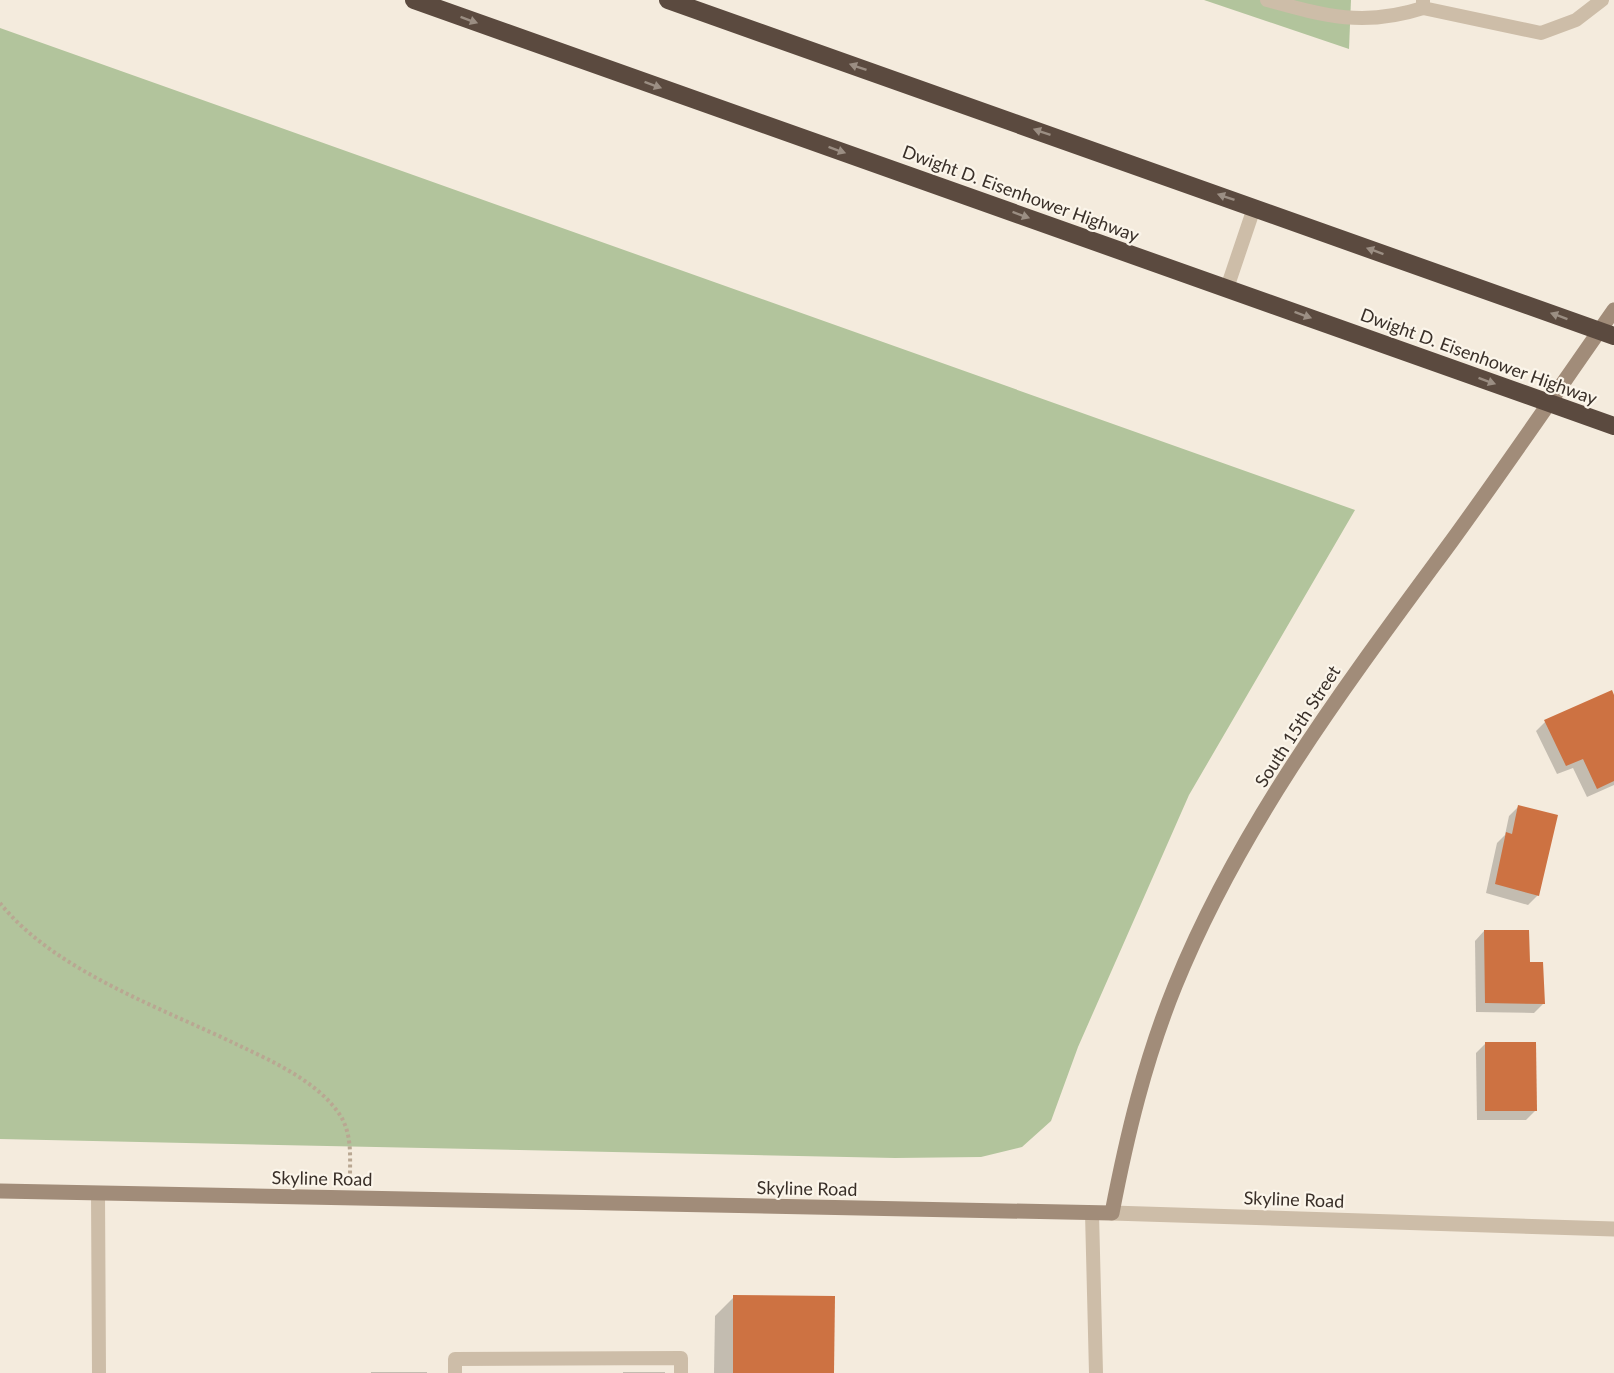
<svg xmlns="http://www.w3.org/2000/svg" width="1614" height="1373" font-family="Lato,sans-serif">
<rect width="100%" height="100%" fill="#f4ebdd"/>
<!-- green -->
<g fill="#b2c49c">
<polygon points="1204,0 1351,0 1349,49"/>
<polygon points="0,28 1355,510 1189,795 1078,1047 1051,1121 1022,1147 981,1157 895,1158 0,1139"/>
</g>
<!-- shadow -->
<g fill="#0003">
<polygon points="1614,699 1614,785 1587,797 1573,768 1557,774 1536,731 1545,722"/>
<polygon points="1518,807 1538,895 1528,905 1486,893 1497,843 1505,835 1509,816"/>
<polygon points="1484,931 1529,963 1544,1003 1534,1013 1476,1012 1475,941"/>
<polygon points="1486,1043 1536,1110 1526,1120 1477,1120 1476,1053"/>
<polygon points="734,1297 832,1373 714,1373 715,1316"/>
<rect x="371" y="1372" width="56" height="1"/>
<rect x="623" y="1372" width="42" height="1"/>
</g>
<!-- building -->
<g fill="#cd7242">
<polygon points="1612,690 1614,695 1614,781 1597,789 1583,759 1566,766 1544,720"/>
<polygon points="1518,805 1558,815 1539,896 1495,884 1506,832 1512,834"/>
<polygon points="1484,930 1529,930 1530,962 1543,962 1545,1004 1485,1003"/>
<polygon points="1485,1042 1536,1042 1537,1111 1485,1111"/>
<polygon points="733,1295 835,1296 834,1373 733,1373"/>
</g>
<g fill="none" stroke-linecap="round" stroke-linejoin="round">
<!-- path -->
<path stroke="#b9a792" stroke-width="4" stroke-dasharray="3 3" stroke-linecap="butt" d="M0,903C54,971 162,1008 240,1046C274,1062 318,1082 340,1115C352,1134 350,1155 350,1177"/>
<!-- lane -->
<g stroke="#cdbda8" stroke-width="14">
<path d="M1267,0C1325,16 1364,27 1423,8"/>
<polyline points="1423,0 1423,8 1541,33 1576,20 1602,0"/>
<polyline points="1227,288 1254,208"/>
<polyline points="98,1193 99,1373"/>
<polyline points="1092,1213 1096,1373"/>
<polyline points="455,1373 455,1359 681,1358 681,1373"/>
</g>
<!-- street -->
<polyline stroke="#cdbda8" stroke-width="15" points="1112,1213 1614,1229"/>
<!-- secondary -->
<path stroke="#a18c79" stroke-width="15" d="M0,1191L1112,1213C1127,1135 1145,1060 1175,986C1241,823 1348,682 1451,542C1507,465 1560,387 1614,310"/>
<!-- highway -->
<g stroke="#5b4a3f" stroke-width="18">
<polyline points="414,0 1614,426"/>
<polyline points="668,0 1614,336"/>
</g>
</g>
<!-- one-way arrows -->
<defs><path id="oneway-solid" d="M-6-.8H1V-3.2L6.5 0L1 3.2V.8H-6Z" transform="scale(1.5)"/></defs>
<g fill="#9b8e83">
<use href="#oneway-solid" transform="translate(469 20) rotate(20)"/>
<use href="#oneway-solid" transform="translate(858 67) rotate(-161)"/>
<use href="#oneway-solid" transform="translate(653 85) rotate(20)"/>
<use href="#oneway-solid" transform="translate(1042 132) rotate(-161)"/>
<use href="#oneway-solid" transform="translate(837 150) rotate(20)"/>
<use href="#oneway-solid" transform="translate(1226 197) rotate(-161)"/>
<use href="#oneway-solid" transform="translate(1021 215) rotate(20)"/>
<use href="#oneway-solid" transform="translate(1375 251) rotate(-160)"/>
<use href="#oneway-solid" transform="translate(1303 315) rotate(20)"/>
<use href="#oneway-solid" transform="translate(1559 316) rotate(-160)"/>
<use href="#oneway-solid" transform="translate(1487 381) rotate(20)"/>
</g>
<g text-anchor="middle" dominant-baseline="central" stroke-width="4.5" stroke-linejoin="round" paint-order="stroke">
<!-- street labels -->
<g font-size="18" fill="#392f28" stroke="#fbf5ea">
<text transform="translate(1021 193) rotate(20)">Dwight D. Eisenhower Highway</text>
<text transform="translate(1479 356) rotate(20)">Dwight D. Eisenhower Highway</text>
<text transform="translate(1297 726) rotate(-57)">South 15th Street</text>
<text transform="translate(322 1178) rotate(1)">Skyline Road</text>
<text transform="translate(807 1188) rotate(1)">Skyline Road</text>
<text transform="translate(1294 1199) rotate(2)">Skyline Road</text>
</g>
</g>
</svg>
